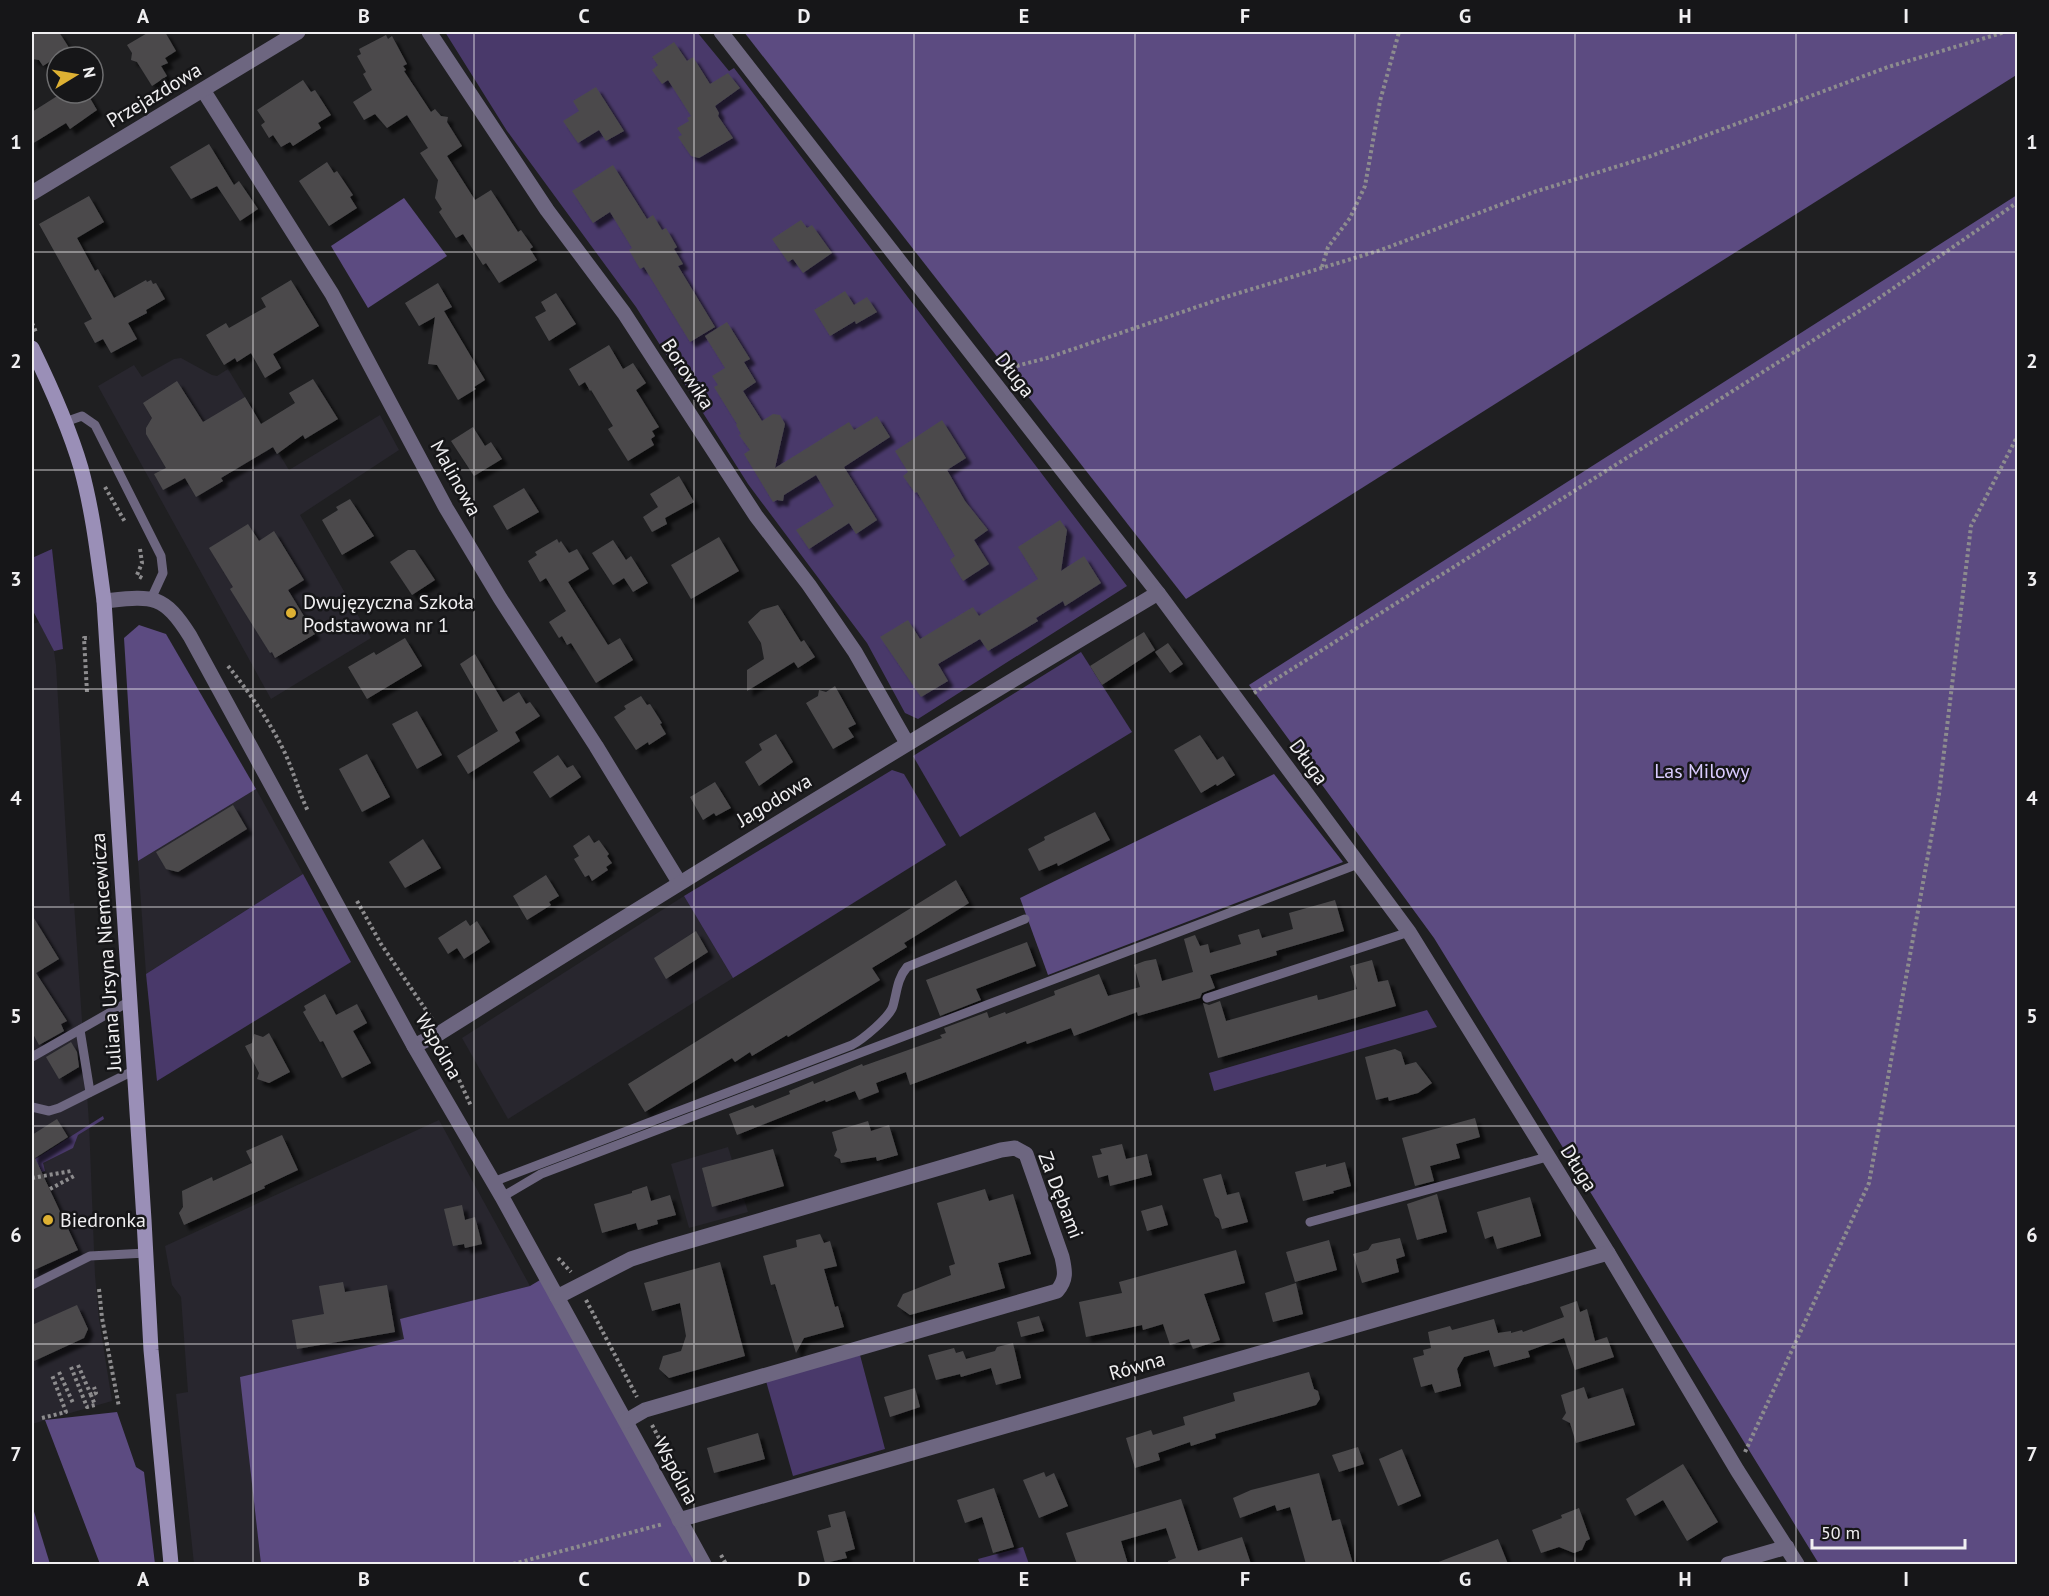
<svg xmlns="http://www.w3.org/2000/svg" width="2049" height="1596" font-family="'PT Sans',sans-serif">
<defs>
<filter id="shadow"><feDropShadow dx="5.5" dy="5.5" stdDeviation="1.5" flood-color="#0009"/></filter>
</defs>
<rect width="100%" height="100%" fill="#1f1f21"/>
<!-- built -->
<g fill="#28262e">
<polygon points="181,358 212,375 217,376 228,369 289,470 380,415 399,450 300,515 371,638 271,699 98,386 134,365 142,377 174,359"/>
<polygon points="39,622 54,651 56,665 70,904 74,903 89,1123 95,1275 99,1319 112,1401 32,1424 32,624"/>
<polygon points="256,789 303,874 146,974 138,861"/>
<polygon points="684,896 733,978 508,1119 462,1038"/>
<polygon points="439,1120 530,1286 401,1319 405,1339 241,1377 261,1564 194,1564 176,1394 188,1392 181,1297 172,1285 165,1246"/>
<polygon points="728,1147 748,1212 689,1228 671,1164"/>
</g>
<!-- green -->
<g fill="#49396a">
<polygon points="445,32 697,32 729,71 734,68 1127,586 918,719 905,713 867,643 748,484 636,307 507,131"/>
<polygon points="52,549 63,649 54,651 32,609 32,558"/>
<polygon points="1081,652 1132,732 960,837 913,756"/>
<polygon points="892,770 904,774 946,845 733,978 684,896"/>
<polygon points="303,874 351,962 157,1081 146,974"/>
<polygon points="1427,1010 1437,1027 1214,1091 1209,1073"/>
<polygon points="103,1116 104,1119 78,1135 73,1148 43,1163 45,1171 32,1176 32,1161"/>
<polygon points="860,1355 885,1449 793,1476 766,1381"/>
<polygon points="1023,1547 1029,1564 980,1564 978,1559"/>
</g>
<!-- forest -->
<g fill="#5c4b81">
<polygon points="744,32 2017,32 2018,74 1186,599"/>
<polygon points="2017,195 2017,1564 1819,1564 1434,938 1249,685"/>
<polygon points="404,198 447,256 368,308 331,246"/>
<polygon points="139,625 166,634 256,789 138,861 124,638"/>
<polygon points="1274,774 1343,862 1048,975 1020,898"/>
<polygon points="540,1280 697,1564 261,1564 240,1377 404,1339 400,1319 530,1286"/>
<polygon points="117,1412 136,1467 144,1472 155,1564 100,1564 45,1420"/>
<polygon points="32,1505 50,1564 32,1564"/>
</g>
<!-- building -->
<g fill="#4b4a4c" filter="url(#shadow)">
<polygon points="32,32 59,32 75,57 57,57 43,66 39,60 32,59"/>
<polygon points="149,32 165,32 176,51 165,58 168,63 161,66 167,76 152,86 137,62 131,60 132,53 127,45"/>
<polygon points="386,35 388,39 392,36 407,64 403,66 406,70 404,71 431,112 435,109 441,116 448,117 447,122 462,146 447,156 475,200 491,190 518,232 521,230 533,247 530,249 537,260 499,283 486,263 483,265 463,234 456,238 439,212 442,209 435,198 438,180 420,153 428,148 407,115 387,128 375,114 364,120 353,102 372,90 363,74 366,72 357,56 361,54 359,49"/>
<polygon points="674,42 687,61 693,57 710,84 728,73 740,88 715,106 719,113 718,116 733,138 699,158 691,156 678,137 682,135 677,128 689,121 687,118 691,116 668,80 662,84 652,70 658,65 652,57"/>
<polygon points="303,80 311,92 315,90 331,115 318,123 321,128 293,146 290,142 281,147 273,135 269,138 261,125 265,122 257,110"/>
<polygon points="596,87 624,131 606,141 599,130 578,143 563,121 579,111 573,101"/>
<polygon points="62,93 87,93 97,110 70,129 66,123 32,144 32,112"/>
<polygon points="209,144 234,185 239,181 258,209 240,221 217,186 191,199 170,167"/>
<polygon points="327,162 334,173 337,171 353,195 350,197 357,208 329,226 299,181"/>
<polygon points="613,165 647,219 653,215 662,230 666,228 677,247 674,249 683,264 678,266 715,327 690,342 644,267 640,269 629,250 632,248 610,212 593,223 572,191"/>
<polygon points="89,196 104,222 77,238 95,271 98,269 114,298 146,280 147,282 151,280 153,284 156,283 165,299 146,310 147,313 128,323 137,339 111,353 103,339 95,343 84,323 92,319 39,224"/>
<polygon points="801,220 807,228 812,225 832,253 803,273 793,259 788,262 772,239"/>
<polygon points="291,280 319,326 273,354 281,368 265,378 251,353 237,362 235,358 224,365 206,335 226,323 229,328 266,307 261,298"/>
<polygon points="438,283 452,307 444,311 485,380 474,387 476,389 458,400 437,365 428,364 435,317 419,326 405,303"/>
<polygon points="845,291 854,305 867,297 877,312 856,324 855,321 830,336 814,310"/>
<polygon points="556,293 576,324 549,341 535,317 546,311 541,302"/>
<polygon points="727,322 750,359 744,362 756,382 743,391 762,421 773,414 780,415 785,424 775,468 849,422 854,430 877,416 890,437 844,467 877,520 856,534 849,523 809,549 796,530 834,506 816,475 784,495 783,501 777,500 773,502 744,454 750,450 739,435 741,434 736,425 737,424 714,387 718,385 712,376 725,368 705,336"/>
<polygon points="609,345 623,369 633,363 646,383 636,390 659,427 652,431 655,436 651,439 654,445 628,461 608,429 613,426 591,390 590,391 585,382 579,386 569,369"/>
<polygon points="313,379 338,419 305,439 303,435 277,454 273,447 221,478 223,481 196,497 185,478 163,490 154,474 166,468 146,434 146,428 152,418 143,403 177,381 203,422 245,397 261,424 295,403 289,393"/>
<polygon points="942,420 966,458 947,470 965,501 988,530 974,540 989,564 963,581 950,560 955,556 917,492 915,493 903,476 908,472 895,451"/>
<polygon points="473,427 485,446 491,442 502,459 474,476 451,441"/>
<polygon points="679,476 694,502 665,518 667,524 652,532 643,517 658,507 650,494"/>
<polygon points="524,488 539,512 507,530 493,506"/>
<polygon points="350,499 374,536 342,555 322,520 338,510 336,507"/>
<polygon points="1060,520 1067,530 1061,571 1084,556 1101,583 1065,606 1063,601 1036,618 1038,621 988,651 980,639 938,664 948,681 921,697 880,637 908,620 920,639 973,607 979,616 1038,579 1018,547"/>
<polygon points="248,524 259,541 274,531 304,580 288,590 315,634 275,658 272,652 270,653 230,589 233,587 209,548"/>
<polygon points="719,537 739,571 691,599 671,565"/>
<polygon points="557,539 559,543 561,541 569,553 577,549 589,569 568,582 608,645 620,638 633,660 596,683 571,643 567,645 562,636 559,638 549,622 566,611 546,578 540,582 528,561 537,555 535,552"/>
<polygon points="613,540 626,560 631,556 648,583 633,592 624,578 613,585 592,553"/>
<polygon points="408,550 415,550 435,580 412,595 390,562"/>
<polygon points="778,605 801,642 804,640 815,657 798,668 794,662 747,691 747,670 764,659 761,643 748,622 761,610"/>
<polygon points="1144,632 1155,650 1102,685 1090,666"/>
<polygon points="405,638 422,666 367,699 348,667 374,652 376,655"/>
<polygon points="1168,643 1183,664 1170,673 1155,652"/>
<polygon points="475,654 503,702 519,692 526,704 530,702 540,716 515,732 520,741 468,774 457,756 498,731 460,664"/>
<polygon points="835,686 856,724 848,728 854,737 833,749 806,703 818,696 819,690 826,692"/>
<polygon points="641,696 647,705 650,704 662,723 660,724 666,734 649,745 648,742 636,750 614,717 626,709 624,706"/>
<polygon points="417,711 442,755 417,769 392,724"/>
<polygon points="776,734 793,762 759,786 745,762 762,750 759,744"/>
<polygon points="1200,735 1217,760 1223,756 1235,775 1217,786 1216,784 1201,793 1174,750"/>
<polygon points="367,754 390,797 362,812 339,769"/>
<polygon points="558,755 567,768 573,765 581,777 550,798 533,772"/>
<polygon points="715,782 731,808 716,816 714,813 703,820 690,797"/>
<polygon points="233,805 247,829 178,872 166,869 156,852"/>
<polygon points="1095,812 1110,840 1058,866 1057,863 1039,871 1028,849 1045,840 1044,837"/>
<polygon points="589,835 594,843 599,840 609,854 607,856 612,863 606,867 608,870 592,881 589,875 585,877 574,859 579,856 573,846"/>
<polygon points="423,839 441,868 405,888 389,862"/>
<polygon points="546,875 559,896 549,902 551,905 527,920 513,896"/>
<polygon points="956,880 969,903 904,943 907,947 872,968 880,980 788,1037 787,1035 752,1056 750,1052 735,1062 732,1058 645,1112 628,1084"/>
<polygon points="1335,900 1344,931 1276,951 1277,955 1210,975 1215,988 1202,993 1200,998 1138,1016 1137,1012 1074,1036 1071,1028 1027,1044 1026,1041 910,1085 906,1072 876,1083 879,1092 859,1100 855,1091 826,1102 825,1100 737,1135 729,1114 753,1105 755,1108 790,1094 789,1091 813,1081 814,1084 862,1064 863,1066 942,1038 940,1035 946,1033 944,1028 987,1012 989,1018 1005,1012 1006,1014 1055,995 1054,991 1099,974 1108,996 1140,987 1134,965 1145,961 1156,959 1162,981 1193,972 1184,939 1195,935 1200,946 1208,944 1210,953 1241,944 1238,935 1259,929 1262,938 1293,929 1289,913"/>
<polygon points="32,915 59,959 36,973 67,1021 61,1024 64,1031 39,1045 32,1032"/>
<polygon points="466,920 470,926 477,921 490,942 464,959 457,948 448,954 438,938"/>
<polygon points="696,931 708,952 666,979 654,958"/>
<polygon points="1027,942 1036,966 976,989 981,1000 940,1016 926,980"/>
<polygon points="1372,960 1378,982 1388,980 1396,1006 1218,1058 1203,1003 1209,1005 1220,1001 1226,1021 1317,995 1318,1000 1323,999 1357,989 1350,966"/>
<polygon points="325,994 336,1015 357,1004 367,1023 353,1031 371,1063 342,1078 323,1041 320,1042 303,1012 306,1010 304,1006"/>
<polygon points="269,1033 290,1072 269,1083 257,1079 259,1073 245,1046 252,1043 254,1034 263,1037"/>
<polygon points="71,1042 77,1052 79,1067 59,1079 46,1057"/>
<polygon points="1395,1049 1401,1052 1405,1065 1416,1062 1432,1083 1418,1093 1389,1101 1388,1097 1376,1100 1365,1057"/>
<polygon points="1475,1118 1480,1137 1456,1144 1460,1158 1430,1166 1434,1181 1415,1186 1402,1138"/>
<polygon points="57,1119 68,1137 35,1158 78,1250 32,1271 32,1135"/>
<polygon points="868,1121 871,1131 889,1125 898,1155 877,1161 876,1157 841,1163 840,1159 834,1156 837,1150 832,1132"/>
<polygon points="282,1135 298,1170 264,1186 265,1188 184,1225 179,1213 183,1207 182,1191 212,1177 213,1181 252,1163 246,1151"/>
<polygon points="1122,1144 1126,1159 1147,1154 1152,1175 1110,1186 1108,1175 1098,1178 1092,1156 1102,1154 1100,1149"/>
<polygon points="773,1149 784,1186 712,1207 702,1168"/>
<polygon points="1345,1162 1351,1186 1333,1191 1334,1193 1303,1201 1295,1172 1326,1164 1326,1167"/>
<polygon points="1221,1174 1227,1195 1239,1192 1248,1222 1222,1229 1219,1219 1215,1216 1203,1179"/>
<polygon points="647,1186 651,1201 670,1195 676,1215 657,1220 658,1224 638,1230 636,1223 602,1233 594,1204 632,1193 632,1191"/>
<polygon points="985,1189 989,1201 1013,1194 1031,1254 998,1263 1005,1288 910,1315 897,1306 903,1294 951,1275 949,1266 955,1264 937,1203"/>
<polygon points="1437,1194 1447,1232 1417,1240 1407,1204"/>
<polygon points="1530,1197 1541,1236 1497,1249 1493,1236 1485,1239 1477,1212"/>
<polygon points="462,1205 465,1220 475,1217 482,1244 465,1248 464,1244 453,1246 444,1209"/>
<polygon points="1162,1205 1168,1225 1147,1231 1141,1211"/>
<polygon points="820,1234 824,1243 830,1241 837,1266 824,1269 835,1307 838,1306 844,1327 804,1338 796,1353 775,1284 771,1285 763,1256 797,1247 796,1240"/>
<polygon points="1400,1238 1405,1256 1396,1259 1399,1272 1362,1283 1353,1254 1368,1250 1372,1244"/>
<polygon points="1329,1240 1337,1270 1295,1282 1286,1252"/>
<polygon points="1236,1250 1245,1283 1204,1294 1220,1340 1193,1349 1189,1339 1170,1345 1163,1324 1143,1330 1142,1325 1086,1337 1079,1302 1122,1293 1119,1282"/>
<polygon points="720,1262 745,1356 669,1378 659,1369 663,1356 681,1351 686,1336 680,1303 652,1311 644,1283"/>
<polygon points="343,1282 345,1292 387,1285 395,1332 297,1349 292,1320 324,1314 319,1286"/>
<polygon points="1296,1283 1303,1314 1273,1322 1265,1293"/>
<polygon points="1577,1301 1580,1312 1587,1309 1595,1341 1607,1337 1614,1357 1575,1370 1564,1338 1528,1351 1530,1357 1494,1367 1489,1350 1464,1357 1457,1369 1461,1386 1435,1393 1432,1384 1421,1387 1413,1358 1424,1355 1423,1350 1431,1348 1428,1332 1450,1326 1452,1330 1494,1319 1498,1333 1511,1331 1511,1333 1522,1330 1523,1332 1564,1317 1560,1307"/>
<polygon points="77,1305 88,1329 84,1338 32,1362 32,1325"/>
<polygon points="1039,1316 1044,1331 1021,1337 1017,1322"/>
<polygon points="1013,1343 1021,1378 996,1385 991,1368 961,1377 960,1374 936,1380 928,1355 954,1348 956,1353 963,1351 966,1359 995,1351 997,1347"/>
<polygon points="1309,1372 1314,1389 1318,1391 1320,1399 1316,1405 1215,1434 1216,1438 1191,1446 1190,1442 1158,1453 1160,1460 1135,1468 1126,1438 1151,1430 1153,1435 1185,1425 1183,1417 1235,1401 1233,1393"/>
<polygon points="1584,1387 1588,1399 1623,1388 1635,1425 1576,1443 1570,1423 1562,1419 1566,1413 1561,1395"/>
<polygon points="915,1388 920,1407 890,1417 884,1397"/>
<polygon points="758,1433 765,1459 714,1473 707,1448"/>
<polygon points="1358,1447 1364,1464 1339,1472 1332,1455"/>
<polygon points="1402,1449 1421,1496 1398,1506 1379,1459"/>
<polygon points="1683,1464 1718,1522 1687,1541 1663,1500 1635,1516 1626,1499"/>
<polygon points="1044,1472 1046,1477 1054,1473 1068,1506 1039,1518 1023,1480"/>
<polygon points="1319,1473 1332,1521 1340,1519 1353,1564 1306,1564 1290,1507 1277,1511 1275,1505 1240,1518 1233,1498 1251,1490"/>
<polygon points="994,1488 1014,1547 993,1553 982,1517 965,1523 957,1500"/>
<polygon points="1181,1499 1198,1551 1242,1537 1251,1564 1168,1564 1168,1561 1176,1558 1166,1528 1121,1541 1128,1564 1077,1564 1066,1533"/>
<polygon points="1579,1508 1590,1539 1586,1541 1582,1550 1574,1553 1559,1547 1541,1553 1532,1530 1562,1518 1561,1515"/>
<polygon points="845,1511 855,1549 845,1552 847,1558 825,1563 817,1531 831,1527 828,1515"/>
<polygon points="1498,1539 1508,1564 1436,1564 1436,1563"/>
</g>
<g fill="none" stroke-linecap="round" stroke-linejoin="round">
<!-- path -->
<g stroke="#8d8c8e" stroke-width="4" stroke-dasharray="3 3" stroke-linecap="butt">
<polyline points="1322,267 1328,247 1350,218 1365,186 1380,101 1399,32"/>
<polyline points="32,323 36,332"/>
<polyline points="1005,369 1047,358 1229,296 1381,250 1534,192 1651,156 1888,67 2005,32"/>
<polyline points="105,487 125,522"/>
<polyline points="140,549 142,563 137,575 144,579"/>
<path d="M228,666C249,692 268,719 283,749C293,769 298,791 308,811"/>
<polyline points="87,692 84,638 90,638"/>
<polyline points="1254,693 1869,305 2018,202"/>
<polyline points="357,901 381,944 432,1019"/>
<polyline points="447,1046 451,1062 471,1106"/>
<polyline points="32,1178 71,1171"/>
<polyline points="50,1189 74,1176"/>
<polyline points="558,1258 571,1272"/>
<polyline points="99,1289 102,1318 119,1407"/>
<polyline points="586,1300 637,1397"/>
<polyline points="78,1365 91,1395 96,1393 94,1387"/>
<polyline points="71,1367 87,1407 95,1405 91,1395"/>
<polyline points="59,1372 73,1403"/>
<polyline points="42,1418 66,1412 52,1375"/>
<polyline points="652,1425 692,1500"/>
<polyline points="1745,1452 1869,1183 1939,794 1971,526 2018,435"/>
<polyline points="721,1555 726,1564"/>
<polyline points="513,1564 663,1524"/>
</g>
<!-- lane -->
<g stroke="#6d6680" stroke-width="9">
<polyline points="65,422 82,416 95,425 161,556 163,573 151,599"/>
<polyline points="1207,998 1409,932"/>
<polyline points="80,1030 90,1092"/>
<polyline points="32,1057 130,1001"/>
<polyline points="32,1107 49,1111 59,1108 135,1070"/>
<path d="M493,1182L852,1045C862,1040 890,1017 893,1006C897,992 897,979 907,967L1025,919"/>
<polyline points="502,1197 541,1174 1358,864"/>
<polyline points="1310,1222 1547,1157"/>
<polyline points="32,1285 90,1256 146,1253"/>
</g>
<!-- street -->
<g stroke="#6d6680" stroke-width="15">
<polyline points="429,32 547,210 624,313 756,516 809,585 855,652 907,743"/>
<polyline points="721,32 1158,593 1409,932 1608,1253 1737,1470 1797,1564"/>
<polyline points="203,90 332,294 446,508 500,598 596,746 679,882"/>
<polyline points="32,193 298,32"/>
<path d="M104,601C152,596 163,593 190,636L414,1046L502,1197L704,1564"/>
<path d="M414,1046L440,1033C678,883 917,737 1158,593"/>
<path d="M557,1297L631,1259L662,1249L1001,1150L1015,1148L1026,1154L1062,1257C1065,1271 1067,1279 1057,1291L645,1410L626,1421"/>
<polyline points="679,1520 1608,1253"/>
<polyline points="1728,1564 1787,1547"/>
</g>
<!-- secondary -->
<path stroke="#9a8fb7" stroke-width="15" d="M32,348C51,387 69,427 81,468C93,512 98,557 104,601L144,1220L151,1350L171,1564"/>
</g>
<!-- grid -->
<path fill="none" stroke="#f0eff1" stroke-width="1.5" stroke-opacity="0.55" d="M253,32V1564M474,32V1564M694,32V1564M914,32V1564M1135,32V1564M1355,32V1564M1575,32V1564M1796,32V1564M32,252H2018M32,470H2018M32,689H2018M32,907H2018M32,1126H2018M32,1344H2018"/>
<!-- markers -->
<g fill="#deb133" stroke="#161618" stroke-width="2">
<circle cx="291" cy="613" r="6"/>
<circle cx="48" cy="1220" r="6"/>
</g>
<g text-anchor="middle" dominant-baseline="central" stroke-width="5" stroke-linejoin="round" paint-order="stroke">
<!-- street labels -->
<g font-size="20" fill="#f0eff1" stroke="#161618">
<text transform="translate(154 95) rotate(-31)">Przejazdowa</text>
<text transform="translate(688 374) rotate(57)">Borowika</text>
<text transform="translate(1015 375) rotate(52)">Długa</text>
<text transform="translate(456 478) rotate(61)">Malinowa</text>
<text transform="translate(1309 762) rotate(54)">Długa</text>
<text transform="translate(774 800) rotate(-31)">Jagodowa</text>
<text transform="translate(106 952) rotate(-94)">Juliana Ursyna Niemcewicza</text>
<text transform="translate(439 1046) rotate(60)">Wspólna</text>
<text transform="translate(1579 1168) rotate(58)">Długa</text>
<text transform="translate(1061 1195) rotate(69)">Za Dębami</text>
<text transform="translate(1137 1366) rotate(-16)">Równa</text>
<text transform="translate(676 1471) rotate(62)">Wspólna</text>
</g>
<!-- poi labels -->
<g font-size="20" fill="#f0eff1" stroke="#161618" text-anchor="start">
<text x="303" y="602">Dwujęzyczna Szkoła<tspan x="303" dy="23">Podstawowa nr 1</tspan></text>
<text x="60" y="1220">Biedronka</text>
</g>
<!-- park labels -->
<g font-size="20" fill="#daccff" stroke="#161618">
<text x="1702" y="771">Las Milowy</text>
</g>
</g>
<!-- border -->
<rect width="2049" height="1596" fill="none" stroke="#161618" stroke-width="66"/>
<!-- north arrow -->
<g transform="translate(75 75) rotate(79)"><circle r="28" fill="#161618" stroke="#6d6d6f" stroke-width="1.5"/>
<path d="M0-4.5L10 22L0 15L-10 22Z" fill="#deb133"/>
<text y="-9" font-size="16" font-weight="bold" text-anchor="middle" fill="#f0eff1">N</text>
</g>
<!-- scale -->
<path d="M1812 1539v9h153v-9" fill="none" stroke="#f0eff1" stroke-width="3"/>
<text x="1821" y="1539" font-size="18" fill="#f0eff1" stroke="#161618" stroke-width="4.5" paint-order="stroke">50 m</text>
<rect x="33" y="33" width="1983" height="1530" fill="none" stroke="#f0eff1" stroke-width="2"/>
<g font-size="20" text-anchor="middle" font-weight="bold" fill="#f0eff1">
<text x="143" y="23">A</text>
<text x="364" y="23">B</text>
<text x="584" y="23">C</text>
<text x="804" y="23">D</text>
<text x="1024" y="23">E</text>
<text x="1245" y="23">F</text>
<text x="1465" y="23">G</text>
<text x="1685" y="23">H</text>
<text x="1906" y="23">I</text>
<text x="16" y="149">1</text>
<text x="2032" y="149">1</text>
<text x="16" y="368">2</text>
<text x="2032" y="368">2</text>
<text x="16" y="586">3</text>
<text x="2032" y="586">3</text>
<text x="16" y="805">4</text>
<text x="2032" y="805">4</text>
<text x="16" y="1023">5</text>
<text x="2032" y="1023">5</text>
<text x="16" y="1242">6</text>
<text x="2032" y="1242">6</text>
<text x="16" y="1461">7</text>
<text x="2032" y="1461">7</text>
<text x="143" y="1586">A</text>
<text x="364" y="1586">B</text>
<text x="584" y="1586">C</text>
<text x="804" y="1586">D</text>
<text x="1024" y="1586">E</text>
<text x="1245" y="1586">F</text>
<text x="1465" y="1586">G</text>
<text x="1685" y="1586">H</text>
<text x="1906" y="1586">I</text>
</g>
</svg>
